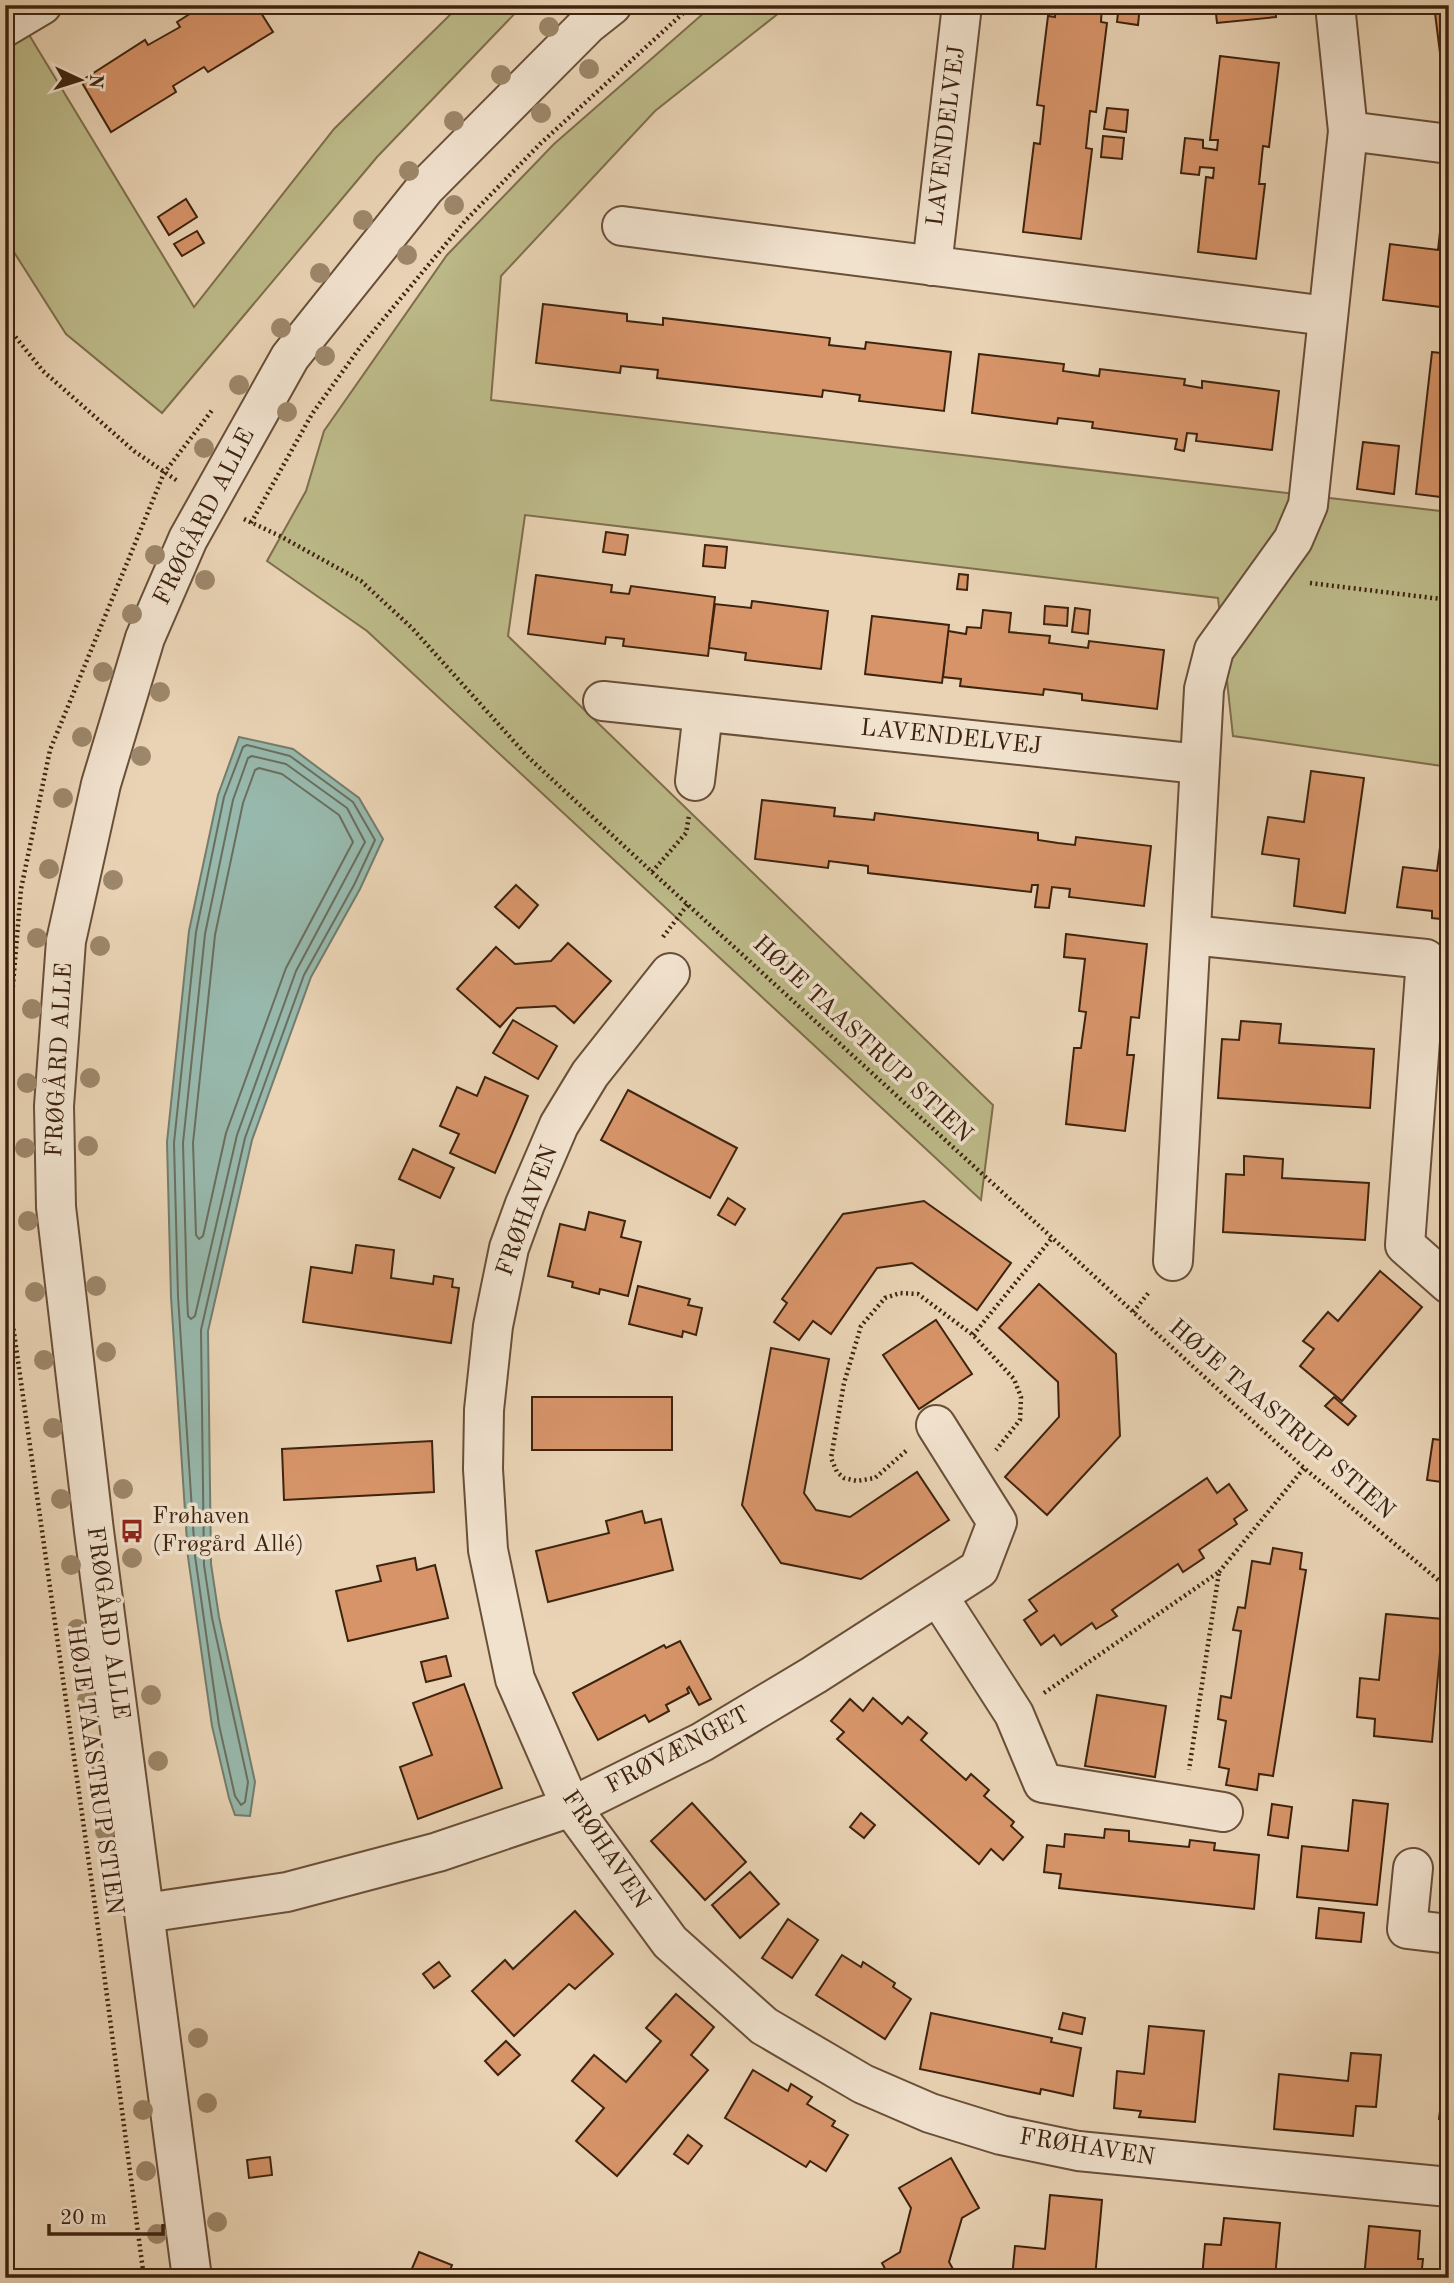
<svg xmlns="http://www.w3.org/2000/svg" width="1454" height="2283" font-family="'Old Standard TT',serif">
<rect width="100%" height="100%" fill="#e9d3b4"/>
<filter id="stains"><feTurbulence type="fractalNoise" baseFrequency=".00286" numOctaves="4"/><feColorMatrix values="0 0 0 0 .2 0 0 0 0 .09 0 0 0 0 .02 0 0 0 .5 -.17"/></filter>
<radialGradient id="worn" r=".72"><stop offset=".6" stop-color="#630" stop-opacity="0"/><stop offset="1" stop-color="#630" stop-opacity=".3"/></radialGradient>
<!-- green -->
<g fill="#bdba89" stroke="#7e6e4c" stroke-width="2">
<polygon points="5,5 11,5 194,307 334,129 460,5 523,5 377,157 162,413 66,334 5,238"/>
<polygon points="713,5 789,5 655,111 501,276 491,400 1449,512 1449,767 1233,736 1218,598 525,515 508,636 993,1105 981,1200 367,631 267,561 306,491 324,431 447,255 554,144"/>
</g>
<!-- water -->
<polygon fill="#97b8ac" stroke="#737c6d" stroke-width="2" points="239,737 293,749 359,798 383,839 360,889 311,977 252,1140 208,1331 211,1564 219,1617 255,1782 250,1816 235,1815 229,1798 212,1726 188,1557 171,1297 167,1142 189,931 218,795"/>
<g fill="none" stroke-linecap="round" stroke-linejoin="round">
<!-- shore -->
<g stroke="#6a6e5e" stroke-width="2">
<polygon points="247,745 290,756 353,802 375,840 354,885 304,975 245,1138 201,1330 204,1565 212,1618 248,1782 245,1802 241,1805 235,1796 219,1725 195,1556 178,1296 174,1143 196,932 224,797 243,747"/>
<polygon points="252,756 286,764 347,808 365,842 296,971 237,1135 195,1316 191,1319 188,1316 187,1296 183,1143 205,934 233,800 248,758"/>
<polygon points="259,768 282,774 339,815 353,842 286,968 226,1133 203,1236 199,1239 196,1235 193,1143 215,935 243,803 255,770"/>
</g>
</g>
<!-- building -->
<g fill="#d79469" stroke="#3e230f" stroke-width="2">
<polygon points="204,5 256,5 273,32 208,72 204,67 173,86 176,92 111,132 81,81 145,40 148,45 180,27 177,22"/>
<polygon points="1056,5 1102,5 1101,22 1107,23 1096,112 1090,111 1086,148 1092,149 1081,239 1023,232 1034,143 1040,144 1044,106 1037,105 1048,16 1055,17"/>
<polygon points="1119,5 1140,5 1138,25 1117,22"/>
<polygon points="1215,5 1275,5 1276,17 1217,23"/>
<polygon points="1434,5 1449,5 1449,93 1445,93"/>
<polygon points="1220,56 1279,63 1269,147 1263,146 1259,184 1265,184 1256,259 1198,252 1206,177 1213,178 1214,168 1200,167 1199,175 1181,173 1185,138 1203,140 1203,148 1217,150 1218,140 1210,140"/>
<polygon points="1107,108 1128,110 1126,132 1104,129"/>
<polygon points="1103,136 1124,138 1122,159 1101,157"/>
<polygon points="186,199 197,217 169,235 158,217"/>
<polygon points="1441,223 1449,224 1449,308 1383,300 1390,244 1438,250"/>
<polygon points="197,231 204,243 182,256 174,244"/>
<polygon points="543,304 627,314 627,321 663,325 663,318 830,338 829,345 865,349 866,342 951,352 944,411 859,401 860,395 823,390 822,397 657,378 658,370 621,366 620,373 536,363"/>
<polygon points="1444,311 1449,311 1449,334 1442,334"/>
<polygon points="1432,352 1449,354 1449,498 1416,494"/>
<polygon points="979,354 1064,364 1063,371 1099,376 1100,369 1185,379 1184,385 1202,388 1202,381 1279,391 1272,450 1196,441 1197,434 1187,433 1184,451 1175,449 1177,439 1092,428 1093,422 1058,418 1057,424 972,413"/>
<polygon points="1363,442 1399,446 1394,494 1357,489"/>
<polygon points="606,532 628,535 625,555 603,552"/>
<polygon points="705,545 727,547 725,568 703,566"/>
<polygon points="959,574 968,575 967,590 957,589"/>
<polygon points="536,575 612,585 611,592 629,594 631,586 715,597 708,656 623,646 624,639 606,637 605,644 528,634"/>
<polygon points="752,601 828,611 821,669 745,660 746,653 709,648 715,604 751,608"/>
<polygon points="1045,606 1068,608 1067,626 1044,624"/>
<polygon points="1075,608 1090,610 1088,634 1072,632"/>
<polygon points="983,610 1011,613 1009,632 1050,636 1049,643 1088,648 1089,641 1164,650 1157,709 1082,700 1082,694 1044,689 1043,695 960,686 961,679 943,677 948,631 966,634 967,627 981,628"/>
<polygon points="872,616 949,625 942,683 865,674"/>
<polygon points="1311,771 1364,778 1345,913 1294,906 1299,859 1262,854 1268,817 1304,822"/>
<polygon points="762,800 835,808 834,816 874,820 875,813 1038,833 1038,840 1058,843 1075,845 1076,837 1151,846 1144,906 1069,897 1070,889 1052,887 1049,908 1035,907 1038,885 1032,885 1031,892 868,873 868,866 829,861 828,868 755,859"/>
<polygon points="1444,816 1449,816 1449,920 1432,918 1432,911 1397,907 1403,867 1437,871"/>
<polygon points="516,885 538,905 519,928 495,907"/>
<polygon points="1066,934 1147,944 1139,1018 1131,1017 1127,1055 1134,1055 1125,1131 1066,1124 1074,1048 1081,1048 1086,1012 1079,1011 1085,959 1064,957"/>
<polygon points="568,943 611,981 574,1023 555,1006 517,1008 500,1027 457,989 496,947 515,964 551,961"/>
<polygon points="513,1020 557,1046 538,1079 493,1053"/>
<polygon points="1241,1021 1281,1024 1279,1043 1374,1049 1370,1108 1218,1098 1222,1039 1239,1040"/>
<polygon points="485,1077 528,1096 495,1173 450,1153 459,1134 440,1126 457,1087 477,1096"/>
<polygon points="628,1090 737,1148 710,1198 601,1140"/>
<polygon points="413,1149 454,1168 440,1198 399,1179"/>
<polygon points="1244,1156 1283,1159 1282,1178 1369,1183 1365,1240 1223,1232 1226,1174 1244,1175"/>
<polygon points="728,1198 745,1209 735,1225 718,1215"/>
<polygon points="924,1201 1011,1263 977,1310 912,1263 877,1268 831,1334 813,1321 799,1340 774,1322 787,1303 782,1299 843,1214"/>
<polygon points="589,1212 625,1221 621,1237 641,1242 628,1296 600,1289 599,1294 572,1287 573,1282 548,1276 560,1224 585,1230"/>
<polygon points="356,1245 394,1250 391,1278 433,1284 434,1276 453,1279 452,1287 459,1288 451,1343 303,1322 311,1267 352,1273"/>
<polygon points="1380,1271 1422,1307 1342,1401 1300,1366 1314,1349 1303,1341 1328,1312 1338,1321"/>
<polygon points="1039,1284 1116,1354 1120,1436 1047,1515 1005,1477 1059,1417 1058,1382 999,1328"/>
<polygon points="638,1286 690,1299 688,1305 702,1308 696,1335 683,1331 682,1337 629,1324"/>
<polygon points="936,1320 972,1374 919,1409 883,1355"/>
<polygon points="771,1348 829,1359 804,1493 816,1510 850,1517 917,1472 949,1520 861,1579 781,1563 742,1505"/>
<rect x="532" y="1397" width="140" height="53"/>
<polygon points="1334,1397 1356,1416 1348,1425 1325,1406"/>
<polygon points="1433,1439 1449,1441 1449,1483 1427,1480"/>
<polygon points="432,1441 434,1492 284,1500 282,1449"/>
<polygon points="1207,1478 1217,1493 1229,1484 1247,1510 1234,1519 1237,1524 1199,1550 1204,1558 1183,1572 1178,1564 1112,1610 1117,1616 1096,1629 1092,1623 1061,1645 1054,1635 1041,1645 1024,1620 1037,1611 1029,1600"/>
<polygon points="642,1511 645,1523 661,1519 673,1570 548,1602 536,1551 609,1533 606,1521"/>
<polygon points="1273,1548 1302,1553 1300,1569 1306,1570 1273,1776 1259,1774 1257,1790 1226,1785 1229,1769 1219,1767 1226,1721 1218,1719 1221,1696 1231,1698 1241,1631 1233,1630 1238,1607 1245,1608 1252,1561 1270,1564"/>
<polygon points="415,1558 417,1570 435,1565 448,1618 348,1641 336,1591 381,1581 377,1566"/>
<polygon points="1386,1614 1443,1619 1432,1742 1374,1736 1375,1719 1357,1717 1360,1678 1379,1680"/>
<polygon points="680,1641 711,1699 699,1705 689,1687 687,1689 689,1693 666,1705 669,1711 649,1722 645,1715 598,1740 573,1693 664,1645 666,1648"/>
<polygon points="446,1656 451,1676 426,1682 421,1662"/>
<polygon points="464,1684 502,1788 418,1819 400,1767 432,1755 413,1703"/>
<polygon points="1097,1695 1166,1706 1155,1777 1085,1766"/>
<polygon points="873,1698 902,1724 908,1717 927,1733 921,1740 966,1780 971,1774 989,1790 984,1796 1014,1822 1011,1826 1023,1837 1003,1860 991,1849 979,1864 837,1739 844,1732 831,1721 850,1699 863,1711"/>
<polygon points="1353,1800 1388,1804 1377,1905 1297,1897 1302,1846 1348,1851"/>
<polygon points="692,1803 746,1862 705,1900 651,1841"/>
<polygon points="1272,1804 1292,1807 1288,1838 1268,1835"/>
<polygon points="861,1813 875,1825 864,1838 850,1827"/>
<polygon points="1105,1829 1129,1831 1129,1841 1189,1847 1190,1840 1215,1843 1214,1850 1259,1855 1254,1909 1059,1888 1061,1874 1044,1872 1047,1845 1064,1847 1065,1834 1104,1838"/>
<polygon points="750,1872 779,1904 740,1938 712,1905"/>
<polygon points="1319,1908 1364,1913 1361,1942 1316,1938"/>
<polygon points="575,1911 613,1954 575,1989 569,1984 514,2036 472,1991 505,1960 513,1969"/>
<polygon points="788,1919 818,1940 792,1978 762,1958"/>
<polygon points="842,1955 861,1967 863,1962 895,1983 893,1987 911,1999 885,2039 816,1995"/>
<polygon points="439,1962 450,1976 434,1988 423,1974"/>
<polygon points="676,1994 714,2027 691,2055 708,2070 617,2176 576,2141 604,2108 572,2081 594,2055 626,2082 661,2041 646,2028"/>
<polygon points="931,2013 1052,2038 1051,2042 1081,2048 1073,2096 1041,2089 1040,2094 920,2069"/>
<polygon points="1063,2013 1085,2018 1082,2034 1059,2029"/>
<polygon points="1149,2026 1204,2031 1195,2122 1139,2117 1141,2111 1114,2108 1117,2071 1144,2074"/>
<polygon points="506,2041 520,2055 498,2075 485,2061"/>
<polygon points="1351,2053 1381,2055 1376,2107 1356,2106 1353,2136 1274,2129 1279,2074 1348,2081"/>
<polygon points="753,2070 788,2091 791,2084 812,2097 807,2104 835,2121 832,2126 848,2135 826,2171 810,2161 806,2167 725,2118"/>
<polygon points="1444,2080 1449,2080 1449,2121 1439,2119"/>
<polygon points="688,2135 702,2146 688,2164 674,2154"/>
<polygon points="270,2157 272,2175 249,2178 247,2160"/>
<polygon points="951,2158 979,2208 962,2218 949,2262 958,2278 890,2278 882,2263 900,2252 911,2208 899,2188"/>
<polygon points="1050,2195 1102,2200 1095,2278 1012,2278 1015,2246 1045,2249"/>
<polygon points="1224,2218 1280,2223 1275,2278 1202,2278 1205,2244 1221,2245"/>
<polygon points="1369,2226 1420,2231 1418,2259 1423,2259 1421,2278 1364,2278"/>
<polygon points="419,2252 452,2265 447,2278 408,2278"/>
<polygon points="1096,2273 1130,2276 1130,2278 1096,2278"/>
</g>
<g fill="none" stroke-linecap="round" stroke-linejoin="round">
<!-- minor casing -->
<g stroke="#694f38" stroke-width="42">
<g id="minor">
<polyline points="5,27 42,5"/>
<polyline points="1348,131 1449,144"/>
<polyline points="622,226 1327,316"/>
<polyline points="932,266 962,5"/>
<polyline points="603,701 1199,764"/>
<polyline points="695,781 703,712"/>
<polyline points="1191,935 1426,959 1405,1245 1449,1284"/>
<polyline points="670,973 590,1074 559,1125 525,1204 509,1248 493,1326 484,1410 483,1469 488,1550 515,1679 571,1807 670,1942 764,2026 863,2084 930,2113 1001,2135 1078,2151 1449,2187"/>
<polyline points="1173,1261 1204,689 1214,650 1293,540 1308,505 1348,131 1335,5"/>
<polyline points="938,1596 1014,1714 1043,1783 1223,1812"/>
<polyline points="1413,1868 1407,1929 1449,1934"/>
<polyline points="145,1913 287,1892 438,1852 571,1807 702,1742 814,1675 979,1569 997,1522 936,1425"/>
<polyline points="192,2278 94,1531 56,1207 54,1106 66,941 101,784 145,638 188,539 290,357 426,187 588,24 612,5"/>
</g>
</g>
<!-- path -->
<g stroke="#3e230f" stroke-width="4.5" stroke-dasharray="2 3.5" stroke-linecap="butt">
<polyline points="5,324 43,371 134,451 179,482"/>
<polyline points="244,519 280,536 361,581 412,628 528,757 652,872 1304,1468 1449,1589"/>
<polyline points="251,523 312,414 361,346 465,221 540,144 692,5"/>
<polyline points="1310,583 1449,600"/>
<polyline points="652,872 686,833 689,816"/>
<polyline points="663,937 688,904"/>
<polyline points="5,1080 21,889 50,750 164,473 213,409"/>
<polyline points="5,1269 97,1920 144,2278"/>
<polyline points="1133,1312 1150,1291"/>
<polyline points="973,1335 1052,1238"/>
<polyline points="906,1451 875,1478 857,1481 844,1478 837,1472 831,1458 844,1383 861,1326 885,1298 900,1293 918,1294 973,1335 1014,1379 1021,1397 1020,1420 996,1450"/>
<polyline points="1219,1572 1304,1468"/>
<polyline points="1044,1693 1219,1572 1189,1770"/>
</g>
<!-- minor -->
<use href="#minor" stroke="#f1e2ce" stroke-width="38"/>
</g>
<!-- trees -->
<g fill="#9d876a">
<circle cx="549" cy="27" r="10"/>
<circle cx="589" cy="69" r="10"/>
<circle cx="501" cy="75" r="10"/>
<circle cx="541" cy="113" r="10"/>
<circle cx="454" cy="121" r="10"/>
<circle cx="409" cy="171" r="10"/>
<circle cx="454" cy="205" r="10"/>
<circle cx="363" cy="220" r="10"/>
<circle cx="407" cy="255" r="10"/>
<circle cx="320" cy="273" r="10"/>
<circle cx="281" cy="328" r="10"/>
<circle cx="325" cy="356" r="10"/>
<circle cx="239" cy="385" r="10"/>
<circle cx="287" cy="412" r="10"/>
<circle cx="204" cy="448" r="10"/>
<circle cx="155" cy="555" r="10"/>
<circle cx="205" cy="580" r="10"/>
<circle cx="132" cy="614" r="10"/>
<circle cx="103" cy="672" r="10"/>
<circle cx="160" cy="692" r="10"/>
<circle cx="82" cy="737" r="10"/>
<circle cx="141" cy="756" r="10"/>
<circle cx="63" cy="798" r="10"/>
<circle cx="49" cy="869" r="10"/>
<circle cx="113" cy="880" r="10"/>
<circle cx="37" cy="938" r="10"/>
<circle cx="100" cy="946" r="10"/>
<circle cx="32" cy="1009" r="10"/>
<circle cx="90" cy="1078" r="10"/>
<circle cx="27" cy="1083" r="10"/>
<circle cx="88" cy="1146" r="10"/>
<circle cx="25" cy="1148" r="10"/>
<circle cx="28" cy="1221" r="10"/>
<circle cx="96" cy="1286" r="10"/>
<circle cx="35" cy="1292" r="10"/>
<circle cx="106" cy="1352" r="10"/>
<circle cx="44" cy="1360" r="10"/>
<circle cx="53" cy="1428" r="10"/>
<circle cx="123" cy="1489" r="10"/>
<circle cx="61" cy="1499" r="10"/>
<circle cx="132" cy="1558" r="10"/>
<circle cx="71" cy="1565" r="10"/>
<circle cx="77" cy="1629" r="10"/>
<circle cx="151" cy="1695" r="10"/>
<circle cx="87" cy="1700" r="10"/>
<circle cx="158" cy="1761" r="10"/>
<circle cx="98" cy="1764" r="10"/>
<circle cx="105" cy="1831" r="10"/>
<circle cx="198" cy="2038" r="10"/>
<circle cx="207" cy="2103" r="10"/>
<circle cx="143" cy="2110" r="10"/>
<circle cx="146" cy="2171" r="10"/>
<circle cx="217" cy="2222" r="10"/>
<circle cx="157" cy="2234" r="10"/>
</g>
<!-- icons -->
<defs>
<g id="bus-bare" transform="scale(1.89)"><path d="M-5-6H5V4H4V6H2V4H-2V6H-4V4H-5ZM-3.5-4V0h7V-4ZM-3.5 1.2v1.5H-2V1.2ZM2 1.2v1.5H3.5V1.2Z" fill="#8f2418" stroke="#f1e2ce" stroke-width="2.5" paint-order="stroke"/></g>
</defs>
<g fill-rule="evenodd">
<use href="#bus-bare" x="132" y="1531"/>
</g>
<g text-anchor="middle" dominant-baseline="central" stroke-width="7" stroke-linejoin="round" paint-order="stroke">
<!-- street labels -->
<g font-size="24" fill="#3e230f" stroke="#f1e2ce">
<text transform="translate(947 136) rotate(-83)">LAVENDELVEJ</text>
<text transform="translate(205 517) rotate(-63)">FRØGÅRD ALLE</text>
<text transform="translate(951 738) rotate(6)">LAVENDELVEJ</text>
<text transform="translate(862 1040) rotate(43)">HØJE TAASTRUP STIEN</text>
<text transform="translate(60 1060) rotate(-87)">FRØGÅRD ALLE</text>
<text transform="translate(528 1211) rotate(-70)">FRØHAVEN</text>
<text transform="translate(1281 1420) rotate(41)">HØJE TAASTRUP STIEN</text>
<text transform="translate(107 1623) rotate(82)">FRØGÅRD ALLE</text>
<text transform="translate(678 1751) rotate(-28)">FRØVÆNGET</text>
<text transform="translate(94 1771) rotate(82)">HØJE TAASTRUP STIEN</text>
<text transform="translate(605 1850) rotate(56)">FRØHAVEN</text>
<text transform="translate(1087 2148) rotate(9)">FRØHAVEN</text>
</g>
<!-- poi labels -->
<g font-size="24" fill="#3e230f" stroke="#f1e2ce" text-anchor="start">
<text x="152" y="1517">Frøhaven<tspan x="152" dy="28">(Frøgård Allé)</tspan></text>
</g>
</g>
<!-- margin -->
<rect width="1454" height="2283" fill="none" stroke="#e9d3b4" stroke-width="28"/>
<rect x="7" y="7" width="1440" height="2269" fill="none" stroke="#3e230f" stroke-width="3.5"/>
<rect x="14" y="14" width="1426" height="2255" fill="none" stroke="#3e230f" stroke-width="2"/>
<!-- north arrow -->
<g transform="translate(80 80) rotate(94)" stroke="#f1e2ce" stroke-width="5" paint-order="stroke">
<path d="M0-5L12 26L0 18L-12 26Z" fill="#3e230f"/>
<text y="-10" font-size="19" font-weight="bold" text-anchor="middle" fill="#3e230f">N</text>
</g>
<!-- scale -->
<path d="M49 2224v10h114v-10" fill="none" stroke="#3e230f" stroke-width="3.5"/>
<text x="60" y="2224" font-size="21" fill="#3e230f" stroke="#f1e2ce" stroke-width="5" paint-order="stroke">20 m</text>
<rect width="100%" height="100%" filter="url(#stains)"/>
<rect width="100%" height="100%" fill="url(#worn)"/>
</svg>
